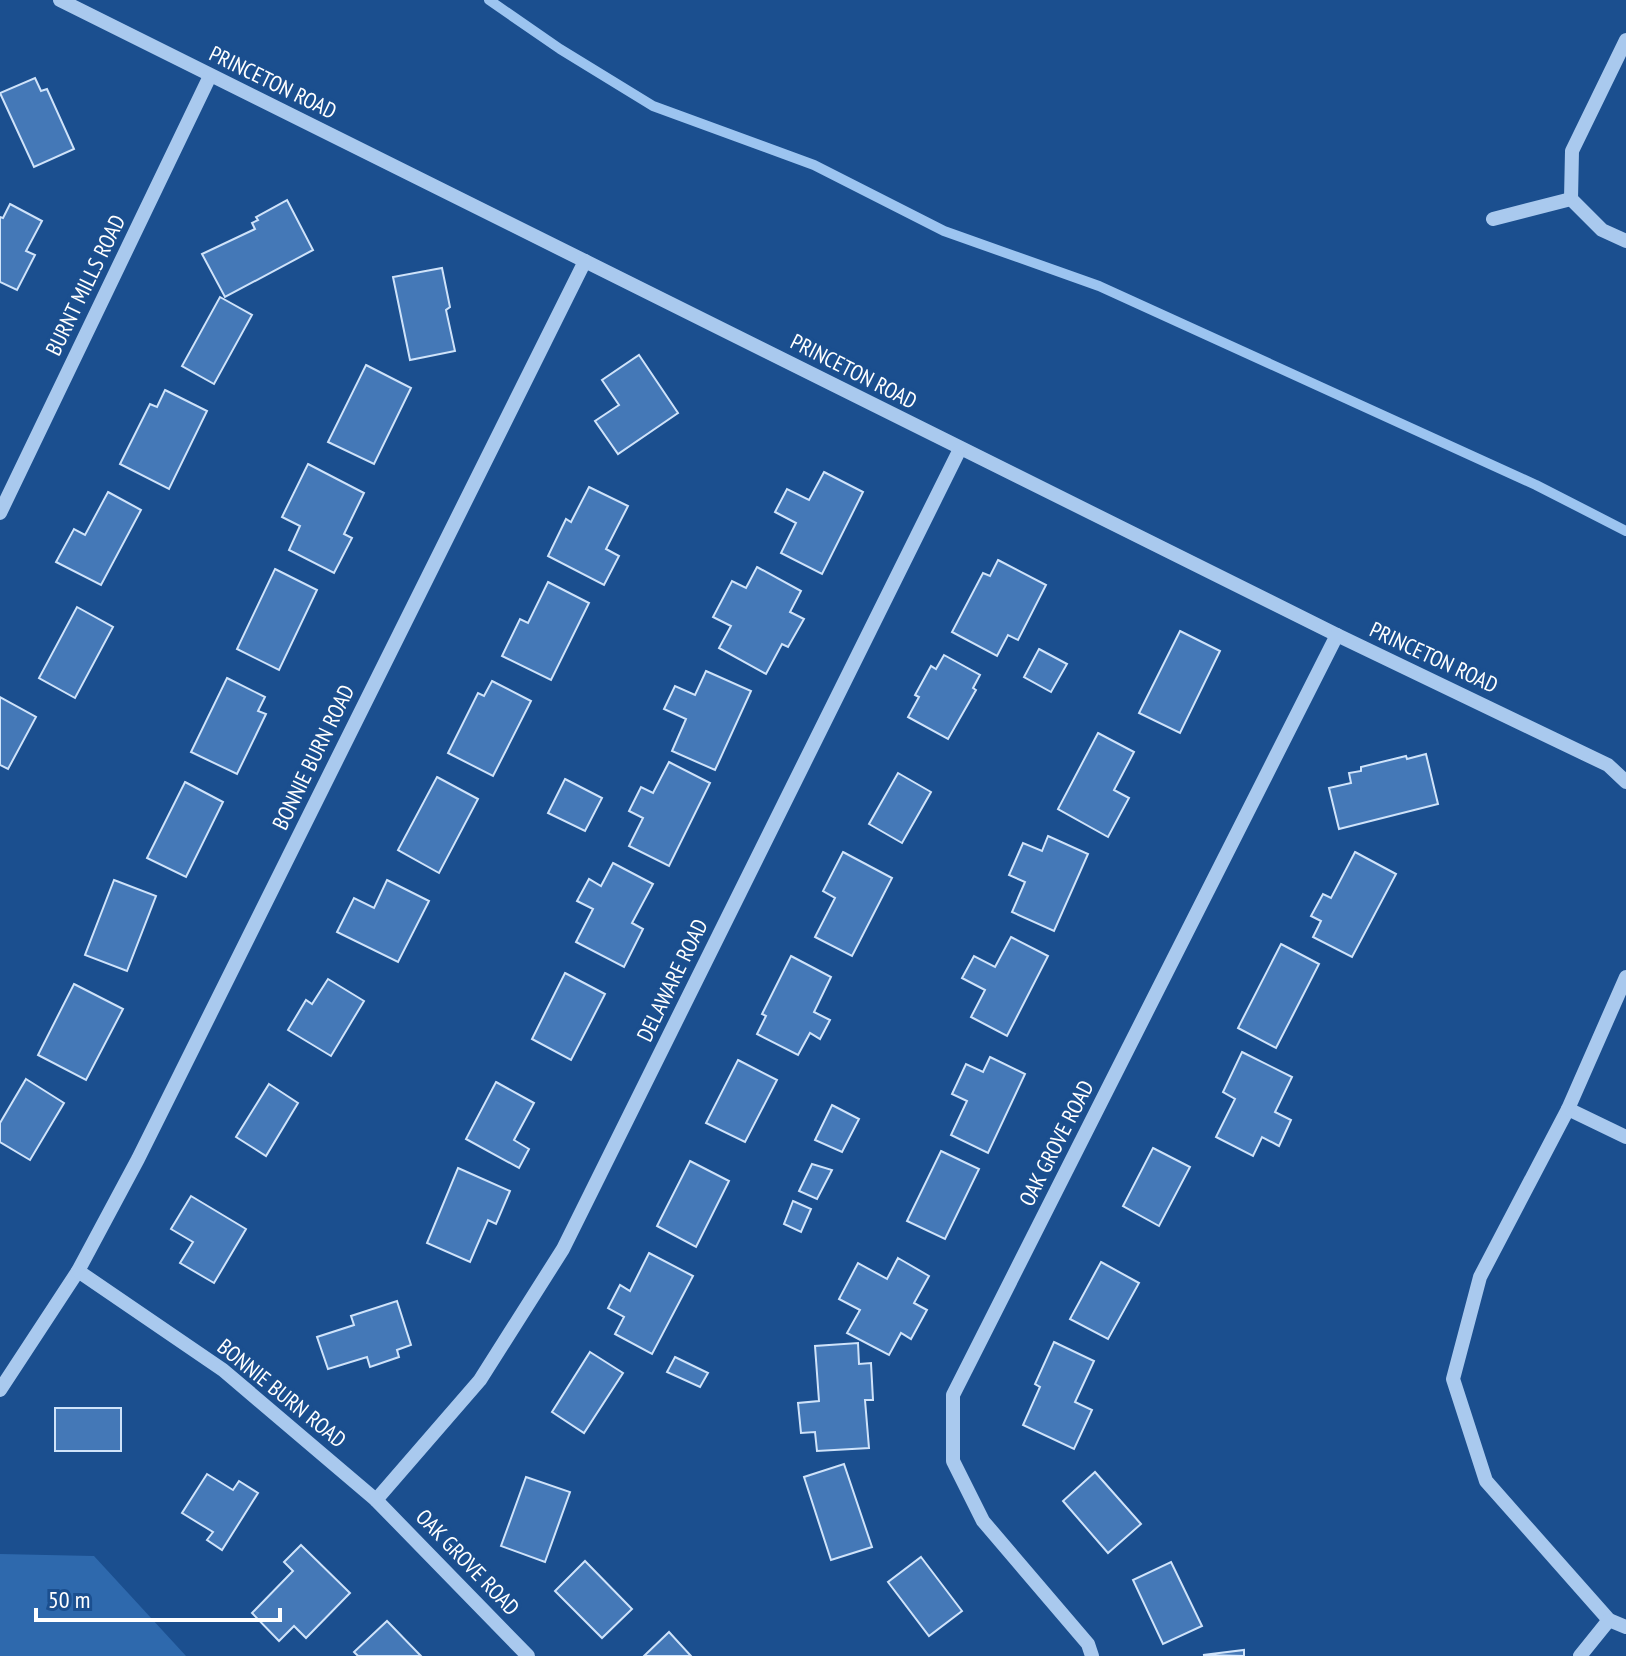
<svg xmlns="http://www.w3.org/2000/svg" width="1626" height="1656" font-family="'PT Sans Narrow',sans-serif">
<rect width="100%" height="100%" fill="#1b4f8f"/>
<!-- green -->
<polygon fill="#2e69ad" points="0,1554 94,1556 186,1656 0,1656"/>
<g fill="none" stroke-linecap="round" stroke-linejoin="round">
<!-- stream -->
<polyline stroke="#9cc4f0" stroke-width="10" points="489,0 560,49 653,106 814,165 944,231 1099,286 1536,485 1626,531"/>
</g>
<!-- building -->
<g fill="#4478b7" stroke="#cfe3fa" stroke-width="2">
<polygon points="35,78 41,91 47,89 74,149 34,167 0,93"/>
<polygon points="287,200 313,250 225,297 202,254 255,229 252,223 258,220 256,217"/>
<polygon points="10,204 42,221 26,251 35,255 17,290 0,282 0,217 3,218"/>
<polygon points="442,268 450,307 446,310 455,351 410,360 393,277"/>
<polygon points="220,297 252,315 214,384 182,366"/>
<polygon points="639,355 678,413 618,454 595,421 619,405 602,380"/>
<polygon points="366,365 411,388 374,464 328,442"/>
<polygon points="165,390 207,411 169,489 120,464 150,404 157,407"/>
<polygon points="308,464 364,493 344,534 352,538 334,573 289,550 300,526 282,517"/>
<polygon points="824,472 863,492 822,574 781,553 796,523 775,512 787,489 809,500"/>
<polygon points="589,487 628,506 606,549 619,556 604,585 548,556 566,519 571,522"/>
<polygon points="108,492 141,510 101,585 56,562 74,529 85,535"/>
<polygon points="998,560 1046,585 1018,640 1008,635 997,656 952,632 983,573 990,576"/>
<polygon points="757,567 801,591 790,612 804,619 788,647 782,644 766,674 719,648 731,626 713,617 732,581 746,588"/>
<polygon points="275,569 317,590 279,670 237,649"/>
<polygon points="548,582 589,603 551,680 502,656 520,619 528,623"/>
<polygon points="77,607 113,627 75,698 39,678"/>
<polygon points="1180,631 1220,651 1180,733 1139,713"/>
<polygon points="1039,649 1067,664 1051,692 1024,677"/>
<polygon points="944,655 980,675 973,688 976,690 948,739 908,717 919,697 915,695 931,666 936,669"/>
<polygon points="706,671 751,691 715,770 672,751 686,719 664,709 675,686 695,695"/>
<polygon points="227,678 265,697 258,711 266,714 237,774 191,752"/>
<polygon points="492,681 531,701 493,776 448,753 478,693 484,696"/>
<polygon points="0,697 36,717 8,769 0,765"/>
<polygon points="1098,733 1134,752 1114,790 1129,798 1108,837 1058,809"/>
<polygon points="1426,754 1438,804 1339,829 1329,788 1351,783 1349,773 1361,771 1361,767 1406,756 1407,759"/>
<polygon points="669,762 710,783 669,866 629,846 643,818 629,811 641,787 653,793"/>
<polygon points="898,773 931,792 902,843 869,824"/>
<polygon points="437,777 478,799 439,873 398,850"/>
<polygon points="565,779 602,798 585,831 548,813"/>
<polygon points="185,782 223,802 186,877 147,858"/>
<polygon points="1048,836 1088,854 1054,931 1012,912 1025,882 1009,875 1023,843 1042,851"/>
<polygon points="843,852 892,878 852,956 815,937 835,898 823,891"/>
<polygon points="1355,852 1396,874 1352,957 1313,937 1321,921 1311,916 1323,894 1331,898"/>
<polygon points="613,863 653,884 632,923 643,929 624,967 576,942 593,909 577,901 589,879 601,886"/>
<polygon points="114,880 156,896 127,971 85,955"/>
<polygon points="387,880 429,901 398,962 337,932 354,898 374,908"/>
<polygon points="1011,937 1048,956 1007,1036 971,1017 985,990 962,978 974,956 995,967"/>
<polygon points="1281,944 1319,964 1276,1048 1238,1028"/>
<polygon points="791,956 831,977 814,1012 830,1020 820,1039 810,1033 798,1055 757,1034 766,1016 762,1014"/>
<polygon points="565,973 605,994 571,1060 532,1039"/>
<polygon points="328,979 364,1001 331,1056 288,1030 306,1000 312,1004"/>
<polygon points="74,984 123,1009 86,1080 38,1055"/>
<polygon points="1242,1052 1292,1077 1275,1112 1291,1120 1279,1146 1262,1137 1253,1156 1216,1137 1235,1099 1223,1092"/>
<polygon points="990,1057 1025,1074 988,1153 951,1135 967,1101 952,1094 966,1064 983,1072"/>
<polygon points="738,1060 777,1080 745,1142 706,1123"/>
<polygon points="26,1079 64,1103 30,1160 0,1142 0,1123"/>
<polygon points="496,1082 534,1103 514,1140 529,1149 519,1168 466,1139"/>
<polygon points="269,1084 298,1103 266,1156 236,1137"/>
<polygon points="832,1105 859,1119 842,1152 815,1140"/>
<polygon points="1153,1148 1190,1167 1159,1226 1123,1206"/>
<polygon points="941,1151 979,1169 945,1239 907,1221"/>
<polygon points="690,1161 729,1181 696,1247 657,1226"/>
<polygon points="812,1164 832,1170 817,1199 799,1191"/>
<polygon points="458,1168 510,1191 496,1224 488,1220 470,1262 427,1243"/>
<polygon points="191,1196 246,1229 214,1283 180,1263 193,1242 171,1229"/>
<polygon points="793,1201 811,1209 801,1232 784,1224"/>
<polygon points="649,1253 693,1276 652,1354 615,1334 624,1317 608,1308 620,1285 630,1291"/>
<polygon points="898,1258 929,1276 914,1303 927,1310 911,1339 901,1333 889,1355 847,1333 860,1310 839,1299 858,1263 887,1279"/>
<polygon points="1101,1262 1139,1283 1108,1339 1070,1319"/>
<polygon points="397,1301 411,1345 397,1350 399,1357 370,1367 367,1357 328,1369 317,1337 354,1325 351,1316"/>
<polygon points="1054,1342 1094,1361 1075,1402 1092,1410 1074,1449 1023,1425 1040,1387 1035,1384"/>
<polygon points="858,1343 859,1364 871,1363 873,1400 865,1400 869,1448 817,1451 815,1432 801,1433 798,1403 819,1401 815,1346"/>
<polygon points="590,1352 623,1373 584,1433 552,1412"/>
<polygon points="675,1357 708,1373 700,1387 667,1372"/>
<rect x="55" y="1408" width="66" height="43"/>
<polygon points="844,1464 872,1547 831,1560 804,1477"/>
<polygon points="1095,1472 1141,1524 1108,1553 1063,1501"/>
<polygon points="207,1474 233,1490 239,1481 258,1493 222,1550 207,1540 213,1532 182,1513"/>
<polygon points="526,1477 570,1492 545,1562 501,1546"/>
<polygon points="301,1545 350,1593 306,1638 294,1626 279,1641 252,1613 293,1571 284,1562"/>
<polygon points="921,1557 962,1611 929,1636 888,1582"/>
<polygon points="585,1561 632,1609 602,1638 555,1591"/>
<polygon points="1171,1562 1202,1626 1163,1644 1133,1580"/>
<polygon points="387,1621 421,1656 358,1656 354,1652"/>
<polygon points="669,1632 691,1656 644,1656"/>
<polygon points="1244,1650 1244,1656 1203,1655"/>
</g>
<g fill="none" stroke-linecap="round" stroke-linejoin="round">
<!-- minor -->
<g stroke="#a9c9ee" stroke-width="14">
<polyline points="60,0 1337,635 1608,765 1626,782"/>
<polyline points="1571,199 1572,151 1626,40"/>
<polyline points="1571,199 1602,230 1626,241"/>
<polyline points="1493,219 1571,199"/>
<polyline points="0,513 210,76"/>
<polyline points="1626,977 1568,1109 1480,1277 1453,1379 1486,1481 1609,1620 1626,1627"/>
<polyline points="1568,1109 1626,1137"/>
<polyline points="0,1390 78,1271"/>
<polyline points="376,1500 480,1380 563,1249 960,449"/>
<polyline points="528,1656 376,1500 223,1370 78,1271 138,1159 585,261"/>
<polyline points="1092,1656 1088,1644 983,1521 953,1461 953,1395 1337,635"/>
<polyline points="1580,1656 1609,1620"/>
</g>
</g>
<g text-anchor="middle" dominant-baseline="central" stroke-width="7" stroke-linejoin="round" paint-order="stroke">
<!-- street labels -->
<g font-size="22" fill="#fff" stroke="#1b4f8f">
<text transform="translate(273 82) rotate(26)">PRINCETON ROAD</text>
<text transform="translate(85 285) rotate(-64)">BURNT MILLS ROAD</text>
<text transform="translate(854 371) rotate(27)">PRINCETON ROAD</text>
<text transform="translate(1434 657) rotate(25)">PRINCETON ROAD</text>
<text transform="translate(313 757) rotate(-64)">BONNIE BURN ROAD</text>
<text transform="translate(672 980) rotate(-64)">DELAWARE ROAD</text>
<text transform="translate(1056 1143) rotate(-63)">OAK GROVE ROAD</text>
<text transform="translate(282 1393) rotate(39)">BONNIE BURN ROAD</text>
<text transform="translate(468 1562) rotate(46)">OAK GROVE ROAD</text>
</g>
</g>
<!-- scale -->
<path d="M36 1608v12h244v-12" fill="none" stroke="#ffffff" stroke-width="4"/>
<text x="48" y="1608" font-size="24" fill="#ffffff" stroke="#1b4f8f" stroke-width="6" paint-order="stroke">50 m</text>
</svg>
